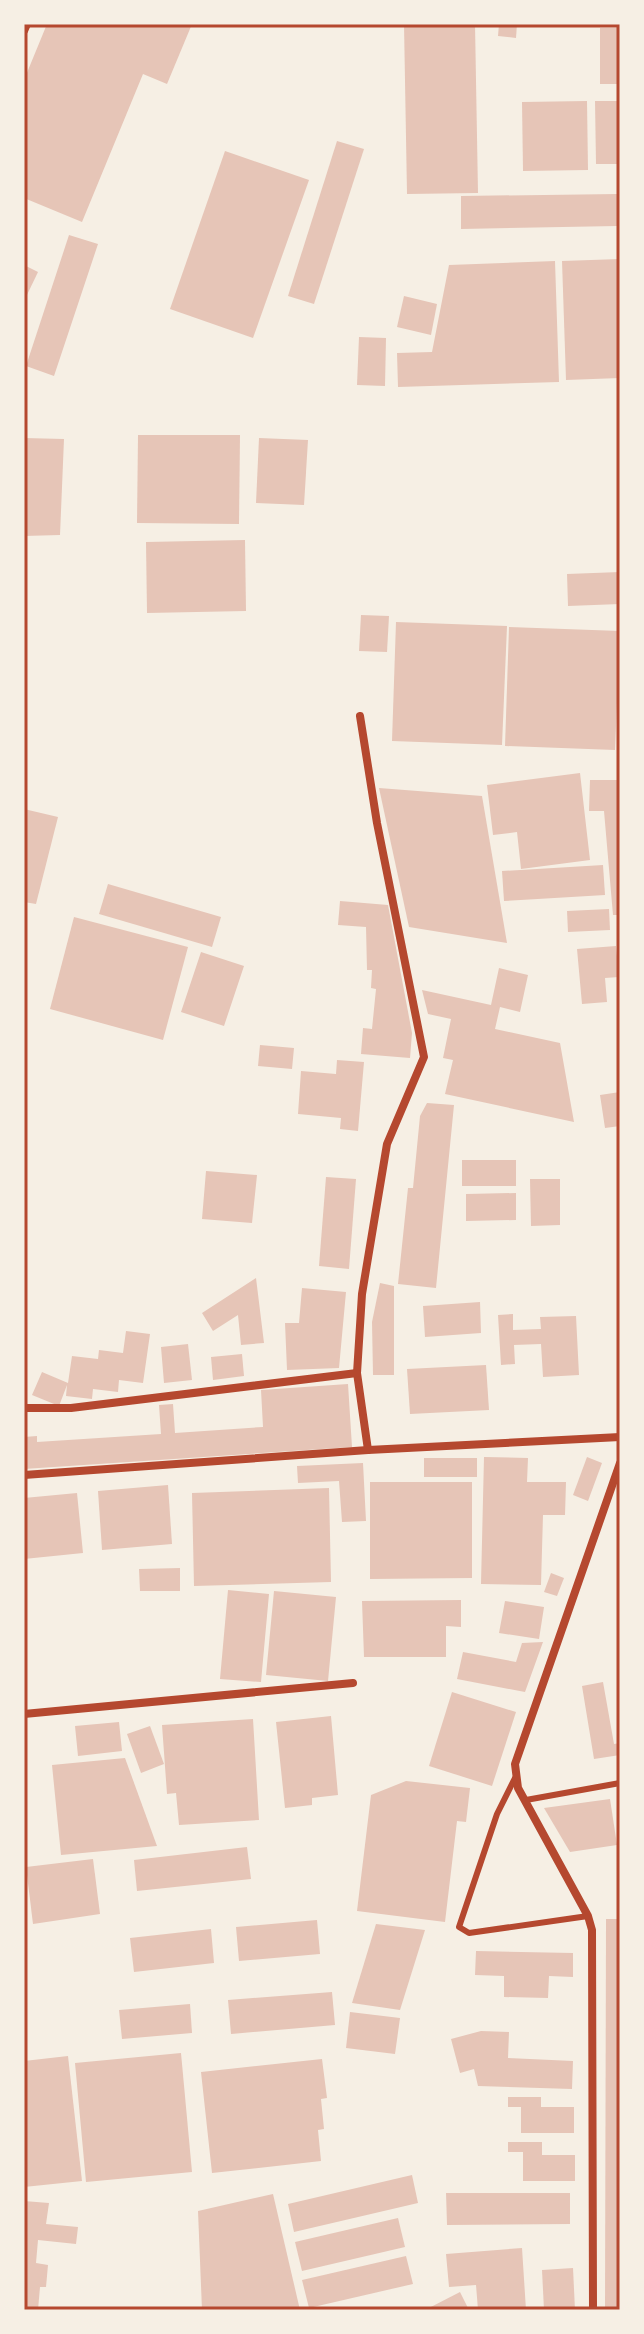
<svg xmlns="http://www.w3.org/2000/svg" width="644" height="2334" font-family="Helvetica,sans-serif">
<rect width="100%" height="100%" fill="#f6efe4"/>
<!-- building -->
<g fill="#e6c5b7">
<polygon points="47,24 192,24 167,84 143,74 82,222 24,198 24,80"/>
<polygon points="404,24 475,24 478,193 407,194"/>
<polygon points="499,24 517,24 516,38 498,36"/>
<rect x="600" y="28" width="20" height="56"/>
<polygon points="587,101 588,170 523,171 522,102"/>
<polygon points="595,101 620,101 620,164 596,164"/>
<polygon points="337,141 364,149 314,304 288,296"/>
<polygon points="225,151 309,180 253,338 170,309"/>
<polygon points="617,194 617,226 461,229 461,196"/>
<polygon points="69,235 98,244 54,376 26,366"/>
<polygon points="620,259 620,378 566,380 562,261"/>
<polygon points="555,261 559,382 398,387 397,353 432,352 449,265"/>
<polygon points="24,265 38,272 26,297 24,295"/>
<polygon points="404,296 437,304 431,335 397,327"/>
<polygon points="359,337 386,338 385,386 357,385"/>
<polygon points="138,435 240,435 239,524 137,523"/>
<polygon points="24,438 64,439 60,535 24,536"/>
<polygon points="259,438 308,440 304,505 256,503"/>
<polygon points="245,540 246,611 147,613 146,542"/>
<polygon points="620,572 620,604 568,606 567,574"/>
<polygon points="361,615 389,616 387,652 359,651"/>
<polygon points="396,622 507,626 502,745 392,741"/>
<polygon points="509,627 620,631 615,750 505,746"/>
<polygon points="580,773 590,860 521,869 517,832 493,835 487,785"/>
<polygon points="590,780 620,780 620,915 613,915 604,811 589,811"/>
<polygon points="379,788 482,796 507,943 409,927"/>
<polygon points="24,809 58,817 36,904 24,902"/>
<polygon points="603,865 605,895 504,901 502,871"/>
<polygon points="108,884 221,917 212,947 99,914"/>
<polygon points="340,901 388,905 412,1033 410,1058 361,1054 363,1028 372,1029 376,989 371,988 372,970 367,970 366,927 338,925"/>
<polygon points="609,909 610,930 568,932 567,911"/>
<polygon points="74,917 188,947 163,1040 50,1009"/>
<polygon points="616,946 619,977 605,978 607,1002 582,1004 577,949"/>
<polygon points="201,952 244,966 224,1026 181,1012"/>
<polygon points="499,968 528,975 520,1012 500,1007 495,1029 560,1043 574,1122 445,1094 453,1060 443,1058 451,1019 428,1014 422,990 491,1005"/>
<polygon points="260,1045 294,1048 292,1069 258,1066"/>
<polygon points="337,1060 364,1062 358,1131 340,1129 341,1118 298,1114 301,1071 336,1074"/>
<polygon points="620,1092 620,1126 605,1128 600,1095"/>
<polygon points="427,1103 454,1105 436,1288 398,1284 408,1188 413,1188 420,1116"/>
<rect x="462" y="1160" width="54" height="26"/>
<polygon points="206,1171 257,1175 252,1223 202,1219"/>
<polygon points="326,1177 356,1179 349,1269 319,1266"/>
<polygon points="530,1179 560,1179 560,1225 531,1226"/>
<polygon points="516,1193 516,1220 466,1221 466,1194"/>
<polygon points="256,1278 264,1343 241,1345 238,1315 213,1331 202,1313"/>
<polygon points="380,1283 394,1286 394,1375 373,1375 372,1322"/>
<polygon points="302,1288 346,1292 339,1368 287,1370 285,1323 299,1323"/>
<polygon points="480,1302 481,1333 425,1337 423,1306"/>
<polygon points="513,1314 513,1330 541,1329 540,1317 576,1316 579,1375 543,1377 541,1344 514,1345 515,1364 501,1365 498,1315"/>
<polygon points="126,1331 150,1334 143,1383 119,1380 118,1392 93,1389 92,1399 66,1396 67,1385 59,1406 32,1395 42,1372 68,1383 72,1356 98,1359 99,1350 123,1353"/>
<polygon points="188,1344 192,1380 164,1383 161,1347"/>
<polygon points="242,1354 244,1376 213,1380 211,1357"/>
<polygon points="486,1365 489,1410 410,1414 407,1369"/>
<polygon points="348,1384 352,1447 24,1469 24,1437 37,1436 37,1442 161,1434 159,1405 173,1404 175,1433 263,1427 261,1390"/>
<polygon points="484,1457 528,1458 527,1482 566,1482 565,1515 543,1515 541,1585 481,1584"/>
<polygon points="587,1457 602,1463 588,1501 573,1495"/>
<rect x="424" y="1458" width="53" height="19"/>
<polygon points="363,1463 366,1521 342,1522 339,1481 298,1483 297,1466"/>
<polygon points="370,1482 472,1482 472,1578 370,1579"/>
<polygon points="168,1485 172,1544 102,1550 98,1491"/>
<polygon points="329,1488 331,1582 194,1586 192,1493"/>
<polygon points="77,1493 83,1553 24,1559 24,1498"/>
<polygon points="180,1568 180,1591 140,1591 139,1569"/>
<polygon points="551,1573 564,1578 557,1596 544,1592"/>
<polygon points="228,1590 269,1594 261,1682 220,1679"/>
<polygon points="274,1591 336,1597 328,1681 266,1675"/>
<polygon points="461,1600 461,1627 446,1626 446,1657 364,1657 362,1601"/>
<polygon points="505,1601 544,1607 539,1639 499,1633"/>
<polygon points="543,1642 525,1692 457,1679 463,1652 516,1662 522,1643"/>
<polygon points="603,1682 614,1744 620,1743 620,1755 594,1759 582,1686"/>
<polygon points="452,1692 516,1712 492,1786 429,1766"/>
<polygon points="331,1716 338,1795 312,1798 312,1805 285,1808 276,1722"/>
<polygon points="253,1719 259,1820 179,1825 176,1793 167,1794 162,1725"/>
<polygon points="119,1722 122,1751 78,1756 75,1726"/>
<polygon points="150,1726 164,1764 141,1773 127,1734"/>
<polygon points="125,1758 157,1846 61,1855 52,1765"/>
<polygon points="406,1781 470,1788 466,1822 457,1821 445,1922 357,1911 371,1795"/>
<polygon points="610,1799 617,1845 570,1852 544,1808"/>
<polygon points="247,1847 251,1879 137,1891 134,1860"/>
<polygon points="93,1859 100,1914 33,1924 26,1867"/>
<polygon points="606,1919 620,1919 620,2310 605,2310"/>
<polygon points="317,1920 320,1954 239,1961 236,1927"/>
<polygon points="376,1924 425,1930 400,2010 352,2003"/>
<polygon points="211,1929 214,1963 134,1972 130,1938"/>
<polygon points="476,1951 573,1953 573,1977 549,1976 548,1998 504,1997 504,1976 475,1975"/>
<polygon points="332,1992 335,2025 231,2034 228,2000"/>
<polygon points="190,2004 192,2033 122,2039 119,2010"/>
<polygon points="350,2012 400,2018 395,2054 346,2048"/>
<polygon points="481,2031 509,2032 508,2058 573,2061 572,2089 478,2086 474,2069 460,2073 451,2039"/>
<polygon points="181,2053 192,2172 86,2182 75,2063"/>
<polygon points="68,2056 82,2181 24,2187 24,2061"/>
<polygon points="322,2059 327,2098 321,2099 324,2129 318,2130 321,2161 212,2173 201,2072"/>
<polygon points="508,2097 541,2097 541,2107 574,2107 574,2133 521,2133 521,2107 508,2107"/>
<polygon points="508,2142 542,2142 542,2155 575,2155 575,2181 523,2181 523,2152 508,2152"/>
<polygon points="412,2175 418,2203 294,2232 288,2204"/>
<polygon points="446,2193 570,2193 570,2224 447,2225"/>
<polygon points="273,2194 300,2310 202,2310 198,2211"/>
<polygon points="24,2201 49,2203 46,2224 78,2227 76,2244 38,2240 36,2263 48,2265 46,2287 40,2287 38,2310 24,2310"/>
<polygon points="398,2218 405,2247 302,2271 295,2242"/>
<polygon points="522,2248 526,2310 478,2310 476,2285 449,2287 446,2254"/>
<polygon points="406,2256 413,2284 309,2308 302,2280"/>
<polygon points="573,2268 575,2310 544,2310 542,2270"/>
<polygon points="460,2292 469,2310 425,2310"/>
</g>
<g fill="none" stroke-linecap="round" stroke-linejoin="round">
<!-- service -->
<g stroke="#b5482f" stroke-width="6">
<polyline points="515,1778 497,1814 459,1927 469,1933 588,1916"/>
<polyline points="526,1800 620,1783"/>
</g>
<!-- minor -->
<g stroke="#b5482f" stroke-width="8">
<polyline points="24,31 27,24"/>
<polyline points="360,716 377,823 424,1057 387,1144 362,1294 357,1373 368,1450"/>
<polyline points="24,1408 71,1408 357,1373"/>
<polyline points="24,1475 368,1450 620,1437"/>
<polyline points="24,1714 353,1683"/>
<polyline points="593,2310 592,1930 588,1916 518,1788 515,1764 620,1463"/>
</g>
</g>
<!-- border -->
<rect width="644" height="2334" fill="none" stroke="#f6efe4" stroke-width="52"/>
<rect x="26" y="26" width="592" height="2282" fill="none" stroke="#b5482f" stroke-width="3"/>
</svg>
